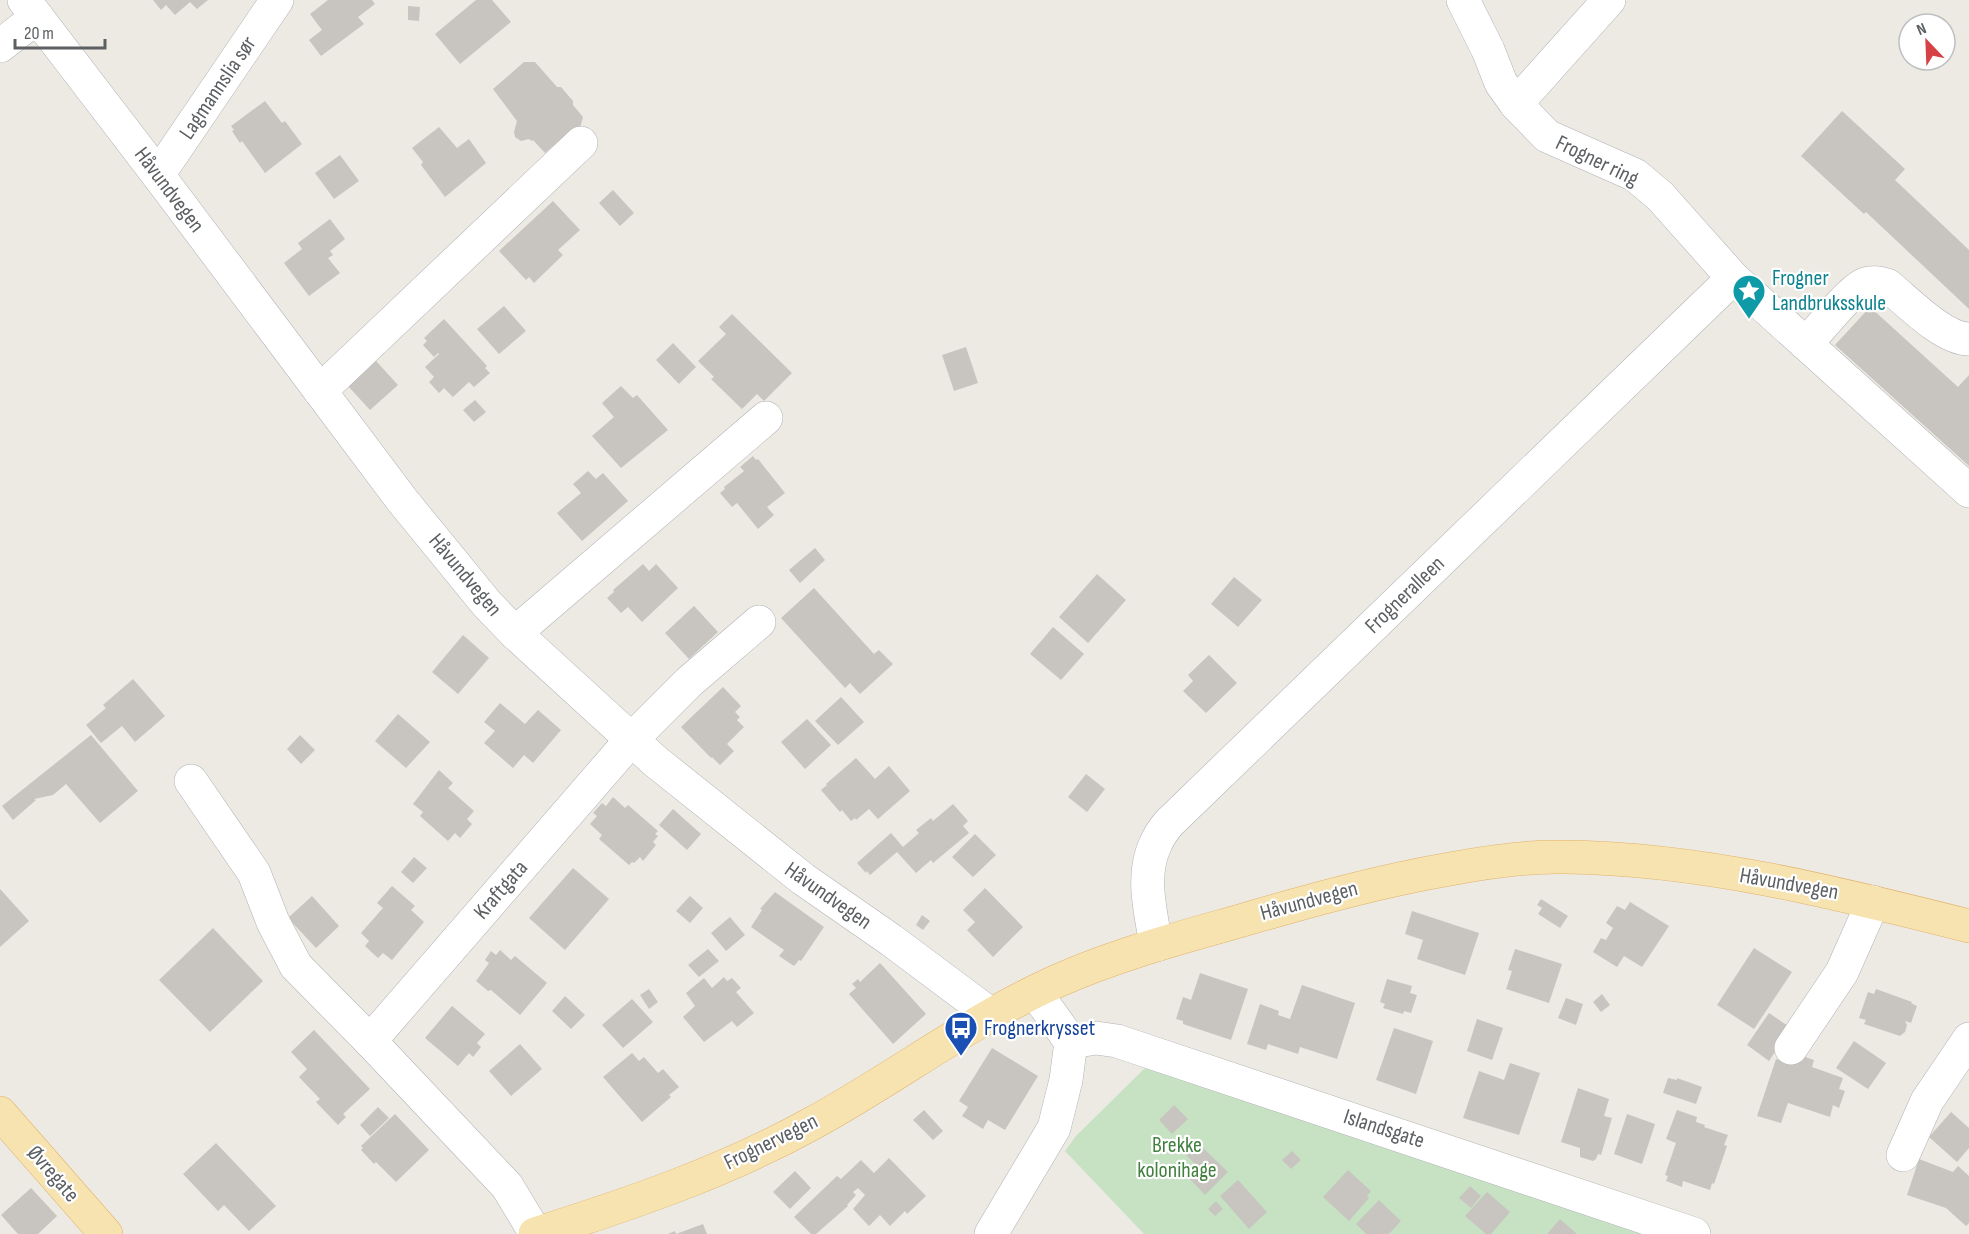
<svg xmlns="http://www.w3.org/2000/svg" width="1969" height="1234" font-family="'Sofia Sans Condensed',sans-serif">
<rect width="100%" height="100%" fill="#edeae4"/>
<!-- green -->
<polygon fill="#c6e2c3" points="1146,1067 1641,1234 1144,1234 1065,1151 1076,1136"/>
<!-- building -->
<g fill="#c8c5c0">
<polygon points="153,0 208,0 197,9 190,2 175,15 166,5 161,10"/>
<polygon points="328,0 372,0 375,4 358,17 364,24 321,56 309,40 322,30 310,14"/>
<polygon points="476,0 492,0 511,22 460,64 435,34"/>
<polygon points="408,6 420,7 419,21 408,20"/>
<polygon points="524,62 535,62 557,87 561,87 573,101 573,105 583,117 580,128 577,131 574,128 545,153 533,140 532,141 529,139 521,141 515,137 514,132 517,121 493,89"/>
<polygon points="265,101 282,123 285,121 302,144 265,173 242,141 240,143 232,131 234,130 231,126"/>
<polygon points="1842,111 1905,169 1895,180 1969,250 1969,309 1866,212 1864,214 1801,156"/>
<polygon points="439,127 457,148 469,139 486,163 445,197 421,165 423,162 412,148"/>
<polygon points="340,155 359,181 334,199 315,173"/>
<polygon points="613,190 634,213 620,226 599,203"/>
<polygon points="553,201 580,230 558,250 563,255 534,283 529,277 526,280 499,251"/>
<polygon points="330,219 345,239 330,251 333,255 328,258 340,273 309,296 284,263 302,249 298,243"/>
<polygon points="504,306 526,331 499,354 477,329"/>
<polygon points="1870,307 1958,387 1969,375 1969,466 1835,345"/>
<polygon points="732,314 792,373 764,401 757,394 742,409 711,379 714,377 698,361 726,334 719,327"/>
<polygon points="444,319 487,366 485,368 490,373 474,387 469,382 453,397 444,388 439,393 429,382 434,377 425,367 439,354 438,353 434,357 423,345 427,341 424,338"/>
<polygon points="673,343 696,367 679,384 656,360"/>
<polygon points="966,347 978,383 954,391 942,355"/>
<polygon points="376,361 398,385 370,410 348,386"/>
<polygon points="621,386 633,398 637,395 668,430 621,468 592,436 614,417 602,403"/>
<polygon points="475,400 486,412 474,422 463,410"/>
<polygon points="753,456 756,460 758,459 785,493 767,507 774,515 758,529 737,503 732,507 720,493 725,489 724,487 744,471 740,467"/>
<polygon points="588,471 596,479 603,473 628,501 582,541 557,513 581,493 573,484"/>
<polygon points="815,548 825,560 800,583 789,570"/>
<polygon points="643,564 649,571 656,564 678,588 642,622 628,607 621,613 607,598 614,592 613,590"/>
<polygon points="1097,574 1126,600 1088,643 1059,617"/>
<polygon points="1234,577 1262,600 1238,627 1211,604"/>
<polygon points="814,588 874,654 879,650 893,664 860,694 850,683 845,688 781,618"/>
<polygon points="694,606 718,632 689,659 665,633"/>
<polygon points="1053,627 1084,654 1061,680 1030,654"/>
<polygon points="463,635 489,658 458,694 432,672"/>
<polygon points="1209,655 1237,683 1206,713 1183,691 1193,681 1188,675"/>
<polygon points="133,679 165,716 135,742 122,726 101,743 86,725 106,708 103,705"/>
<polygon points="723,687 741,706 735,712 740,717 737,720 744,727 727,744 734,751 720,765 712,757 711,758 681,727"/>
<polygon points="841,697 864,722 838,745 815,721"/>
<polygon points="500,703 525,724 538,710 561,730 533,763 524,755 513,768 484,743 495,731 484,722"/>
<polygon points="398,714 430,742 406,768 375,741"/>
<polygon points="807,719 831,745 805,769 781,742"/>
<polygon points="91,735 138,791 100,823 66,784 53,795 34,799 36,800 13,820 2,806"/>
<polygon points="300,735 315,750 301,764 287,749"/>
<polygon points="856,758 875,779 889,766 910,791 878,819 869,809 856,820 855,818 851,821 842,810 840,812 821,790 827,785 826,784"/>
<polygon points="439,770 453,783 448,788 474,811 467,819 472,824 460,838 455,833 448,841 420,816 423,812 413,804"/>
<polygon points="1086,774 1105,789 1087,812 1068,797"/>
<polygon points="613,797 625,808 628,805 658,831 655,834 658,836 653,842 656,845 643,861 640,857 634,863 632,862 629,865 599,839 602,835 590,824 597,816 593,813 602,803 606,806"/>
<polygon points="953,804 968,821 963,826 969,833 933,863 931,860 916,873 897,852 870,875 867,871 866,873 857,863 891,833 903,847 919,833 916,830 931,818 933,821"/>
<polygon points="673,809 701,834 687,850 659,825"/>
<polygon points="975,834 996,855 973,877 952,857"/>
<polygon points="414,857 427,868 413,883 401,872"/>
<polygon points="573,868 609,899 565,950 529,918"/>
<polygon points="392,886 415,906 411,910 424,922 392,960 383,953 378,958 365,946 369,941 361,933 383,908 377,903"/>
<polygon points="985,888 1023,927 993,957 967,930 975,922 963,910"/>
<polygon points="0,889 29,921 0,947"/>
<polygon points="775,892 824,927 801,961 799,960 794,966 779,956 784,950 751,927 762,910 760,909"/>
<polygon points="312,896 339,926 316,948 288,918"/>
<polygon points="690,896 703,908 690,923 676,911"/>
<polygon points="1541,899 1568,916 1560,928 1538,914 1542,908 1537,905"/>
<polygon points="1630,902 1669,926 1642,967 1624,956 1617,967 1593,952 1601,938 1606,940 1613,928 1606,923 1617,906 1625,910"/>
<polygon points="1412,911 1479,933 1465,975 1417,959 1423,940 1405,934"/>
<polygon points="922,915 930,921 923,930 916,925"/>
<polygon points="730,917 745,935 726,951 711,933"/>
<polygon points="213,928 263,981 210,1032 159,980"/>
<polygon points="1754,948 1792,972 1754,1029 1717,1005"/>
<polygon points="708,949 719,961 699,977 688,965"/>
<polygon points="1515,949 1562,964 1549,1003 1506,989 1512,971 1508,970"/>
<polygon points="500,950 511,960 515,956 547,983 520,1015 491,990 488,991 476,981 489,963 485,960 491,951 496,955"/>
<polygon points="880,963 926,1014 893,1044 849,994 856,988 852,984 858,979 860,982"/>
<polygon points="1200,973 1248,989 1231,1040 1183,1024 1183,1021 1176,1019 1183,997 1191,1000"/>
<polygon points="724,977 727,981 732,978 741,988 736,992 754,1013 737,1027 732,1021 704,1042 683,1017 695,1006 686,993 704,978 712,988"/>
<polygon points="1387,979 1412,986 1410,993 1417,995 1411,1013 1404,1011 1403,1014 1383,1008 1385,1004 1380,1002"/>
<polygon points="1302,985 1355,1003 1337,1059 1300,1047 1298,1054 1268,1044 1266,1050 1247,1044 1260,1004 1279,1011 1278,1015 1290,1019"/>
<polygon points="649,989 658,1002 649,1009 640,995"/>
<polygon points="1876,989 1912,1002 1911,1003 1917,1006 1911,1023 1905,1021 1907,1025 1905,1032 1900,1036 1864,1024 1866,1020 1859,1018 1868,992 1874,994"/>
<polygon points="1602,994 1610,1005 1601,1012 1593,1002"/>
<polygon points="565,996 585,1015 571,1029 552,1011"/>
<polygon points="1566,998 1583,1004 1576,1025 1558,1018"/>
<polygon points="632,999 653,1022 623,1048 602,1025"/>
<polygon points="452,1006 485,1034 477,1043 481,1047 473,1057 469,1053 458,1066 425,1038"/>
<polygon points="1769,1013 1791,1028 1769,1061 1747,1045"/>
<polygon points="1477,1019 1503,1028 1492,1060 1467,1051"/>
<polygon points="1394,1028 1433,1041 1416,1094 1376,1080"/>
<polygon points="314,1030 370,1089 343,1114 346,1117 338,1125 316,1102 320,1099 299,1077 307,1069 291,1052"/>
<polygon points="1854,1041 1886,1063 1868,1089 1836,1068"/>
<polygon points="520,1044 542,1069 511,1096 489,1071"/>
<polygon points="992,1048 1038,1076 1005,1130 988,1120 983,1129 962,1116 968,1107 959,1101"/>
<polygon points="1782,1049 1814,1060 1812,1067 1843,1078 1839,1089 1845,1091 1839,1108 1833,1105 1830,1117 1788,1103 1781,1123 1757,1116 1776,1059 1779,1060"/>
<polygon points="632,1053 639,1061 644,1057 658,1073 663,1069 679,1087 669,1095 671,1097 642,1122 603,1077"/>
<polygon points="1510,1063 1540,1073 1519,1135 1463,1118 1479,1071 1504,1080"/>
<polygon points="1668,1078 1677,1080 1677,1078 1702,1087 1696,1104 1663,1093"/>
<polygon points="1578,1088 1609,1099 1604,1116 1612,1118 1601,1155 1598,1154 1596,1159 1593,1161 1580,1157 1580,1148 1561,1142"/>
<polygon points="1174,1105 1188,1119 1172,1134 1159,1120"/>
<polygon points="378,1107 389,1118 370,1136 360,1125"/>
<polygon points="924,1110 943,1131 933,1140 913,1120"/>
<polygon points="1677,1110 1697,1117 1696,1122 1705,1125 1704,1127 1728,1135 1724,1145 1727,1146 1714,1184 1712,1183 1710,1190 1683,1181 1682,1187 1666,1181 1668,1176 1665,1175 1676,1143 1666,1139"/>
<polygon points="1951,1112 1969,1128 1969,1148 1957,1162 1929,1137"/>
<polygon points="395,1114 429,1150 396,1182 376,1162 374,1164 361,1150 363,1148 361,1146"/>
<polygon points="1627,1114 1655,1124 1642,1164 1614,1154"/>
<polygon points="216,1143 276,1206 249,1231 224,1205 218,1211 183,1174"/>
<polygon points="1202,1147 1228,1172 1205,1195 1189,1178 1199,1168 1186,1155 1192,1149 1196,1152"/>
<polygon points="1292,1151 1301,1160 1291,1169 1282,1160"/>
<polygon points="889,1158 926,1196 907,1214 905,1211 890,1226 880,1215 869,1226 853,1209 865,1195 858,1188 853,1192 856,1195 847,1205 848,1206 816,1234 811,1234 794,1217 837,1176 841,1179 861,1160 874,1173"/>
<polygon points="1919,1159 1953,1172 1958,1166 1969,1176 1969,1223 1966,1226 1946,1208 1907,1195"/>
<polygon points="1348,1170 1371,1191 1367,1196 1369,1198 1349,1221 1323,1197"/>
<polygon points="795,1171 811,1188 790,1209 773,1192"/>
<polygon points="1238,1180 1267,1212 1249,1229 1220,1196"/>
<polygon points="1470,1186 1481,1196 1471,1208 1459,1198"/>
<polygon points="31,1188 57,1216 38,1234 18,1234 1,1215"/>
<polygon points="1487,1192 1510,1212 1491,1234 1486,1234 1465,1216"/>
<polygon points="1379,1200 1401,1221 1389,1234 1366,1234 1356,1224"/>
<polygon points="1216,1201 1223,1209 1215,1216 1208,1209"/>
<polygon points="1560,1219 1577,1234 1547,1234"/>
<polygon points="703,1224 707,1234 668,1234 675,1231 676,1234"/>
</g>
<g fill="none" stroke-linecap="round" stroke-linejoin="round">
<!-- minor casing -->
<g stroke="#afb2b5" stroke-width="34">
<g id="minor">
<polyline points="24,0 158,175 402,500 487,604 515,633 655,761 803,879 891,940 990,1014"/>
<polyline points="1463,0 1488,50 1501,83 1516,104 1547,136 1635,175 1660,196 1733,278 1969,491"/>
<polyline points="0,46 37,17"/>
<polyline points="1516,104 1609,0"/>
<polyline points="158,175 277,0"/>
<path d="M1806,344C1819,330 1848,293 1863,285C1871,281 1879,283 1887,285C1907,301 1943,339 1969,339"/>
<polyline points="320,391 581,143"/>
<polyline points="515,633 766,418"/>
<polyline points="191,781 254,873 273,922 296,966 370,1041 507,1186 536,1234"/>
<path d="M1156,945C1151,912 1140,875 1156,843C1159,836 1164,829 1169,823L1733,278"/>
<polyline points="370,1041 631,740 689,682 759,622"/>
<polyline points="1071,1042 1096,1038 1117,1041 1694,1234"/>
<polyline points="1791,1048 1842,972 1873,902"/>
<polyline points="1903,1155 1927,1101 1969,1039"/>
<polyline points="991,1234 1054,1128 1066,1080 1071,1042 1035,992"/>
</g>
</g>
<!-- major casing -->
<g stroke="#e2b268" stroke-width="34">
<g id="major">
<polyline points="0,1113 106,1234"/>
<path d="M535,1234C630,1204 724,1172 811,1124C894,1079 969,1021 1055,982C1115,955 1180,938 1243,920C1312,900 1380,881 1450,869C1487,862 1526,856 1564,857C1699,858 1838,893 1969,926"/>
</g>
</g>
<!-- minor -->
<use href="#minor" stroke="#fff" stroke-width="33"/>
<!-- major -->
<use href="#major" stroke="#f6e3b0" stroke-width="33"/>
</g>
<!-- icons -->
<defs>
<g id="sight-pin" transform="scale(1.725)"><path d="M0 17L-7.5 6A9.5 9.5 0 1 1 7.5 6Z" fill="#0f9aa8" stroke="#fff"/><path d="M0-6L1.8-2.2L6-1.7L2.9 1.2L3.7 5.4L0 3.3L-3.7 5.4L-2.9 1.2L-6-1.7L-1.8-2.2Z" fill="#fff"/></g>
<g id="bus-pin" transform="scale(1.725)"><path d="M0 17L-7.5 6A9.5 9.5 0 1 1 7.5 6Z" fill="#1a4fb4" stroke="#fff"/><path d="M-5-6H5V4H4V6H2V4H-2V6H-4V4H-5ZM-3.5-4V0h7V-4ZM-3.5 1.2v1.5H-2V1.2ZM2 1.2v1.5H3.5V1.2Z" fill="#fff"/></g>
</defs>
<g fill-rule="evenodd">
<use href="#sight-pin" x="1749" y="291"/>
<use href="#bus-pin" x="961" y="1028"/>
</g>
<g text-anchor="middle" dominant-baseline="central" stroke-width="4.5" stroke-linejoin="round" paint-order="stroke">
<!-- street labels -->
<g font-size="22" fill="#5c6063" stroke="#fff">
<text transform="translate(218 88) rotate(-56)">Lagmannslia sør</text>
<text transform="translate(1597 161) rotate(26)">Frogner ring</text>
<text transform="translate(169 190) rotate(53)">Håvundvegen</text>
<text transform="translate(465 575) rotate(50)">Håvundvegen</text>
<text transform="translate(1405 595) rotate(-44)">Frogneralleen</text>
<text transform="translate(1789 884) rotate(10)">Håvundvegen</text>
<text transform="translate(501 890) rotate(-49)">Kraftgata</text>
<text transform="translate(828 896) rotate(35)">Håvundvegen</text>
<text transform="translate(1309 901) rotate(-15)">Håvundvegen</text>
<text transform="translate(1384 1129) rotate(18)">Islandsgate</text>
<text transform="translate(771 1142) rotate(-26)">Frognervegen</text>
<text transform="translate(53 1174) rotate(49)">Øvregate</text>
</g>
<!-- culture labels -->
<g font-size="22" fill="#0d838f" stroke="#fff" text-anchor="start">
<text x="1772" y="278">Frogner<tspan x="1772" dy="25">Landbruksskule</tspan></text>
</g>
<!-- transit labels -->
<g font-size="22" fill="#164399" stroke="#fff" text-anchor="start">
<text x="984" y="1028">Frognerkrysset</text>
</g>
<!-- park labels -->
<g font-size="22" fill="#42803e" stroke="#fff">
<text x="1177" y="1145">Brekke<tspan x="1177" dy="25">kolonihage</tspan></text>
</g>
</g>
<!-- north arrow -->
<g transform="translate(1927 42) rotate(337)"><circle r="28" fill="#ffffff" stroke="#bebfc1" stroke-width="1.5"/>
<path d="M0-4.5L10 22L0 15L-10 22Z" fill="#d64145"/>
<text y="-9" font-size="16" font-weight="bold" text-anchor="middle" fill="#5c6063">N</text>
</g>
<!-- scale -->
<path d="M15 39v9h90v-9" fill="none" stroke="#5c6063" stroke-width="3"/>
<text x="24" y="39" font-size="18" fill="#5c6063" stroke="#ffffff" stroke-width="4.5" paint-order="stroke">20 m</text>
</svg>
